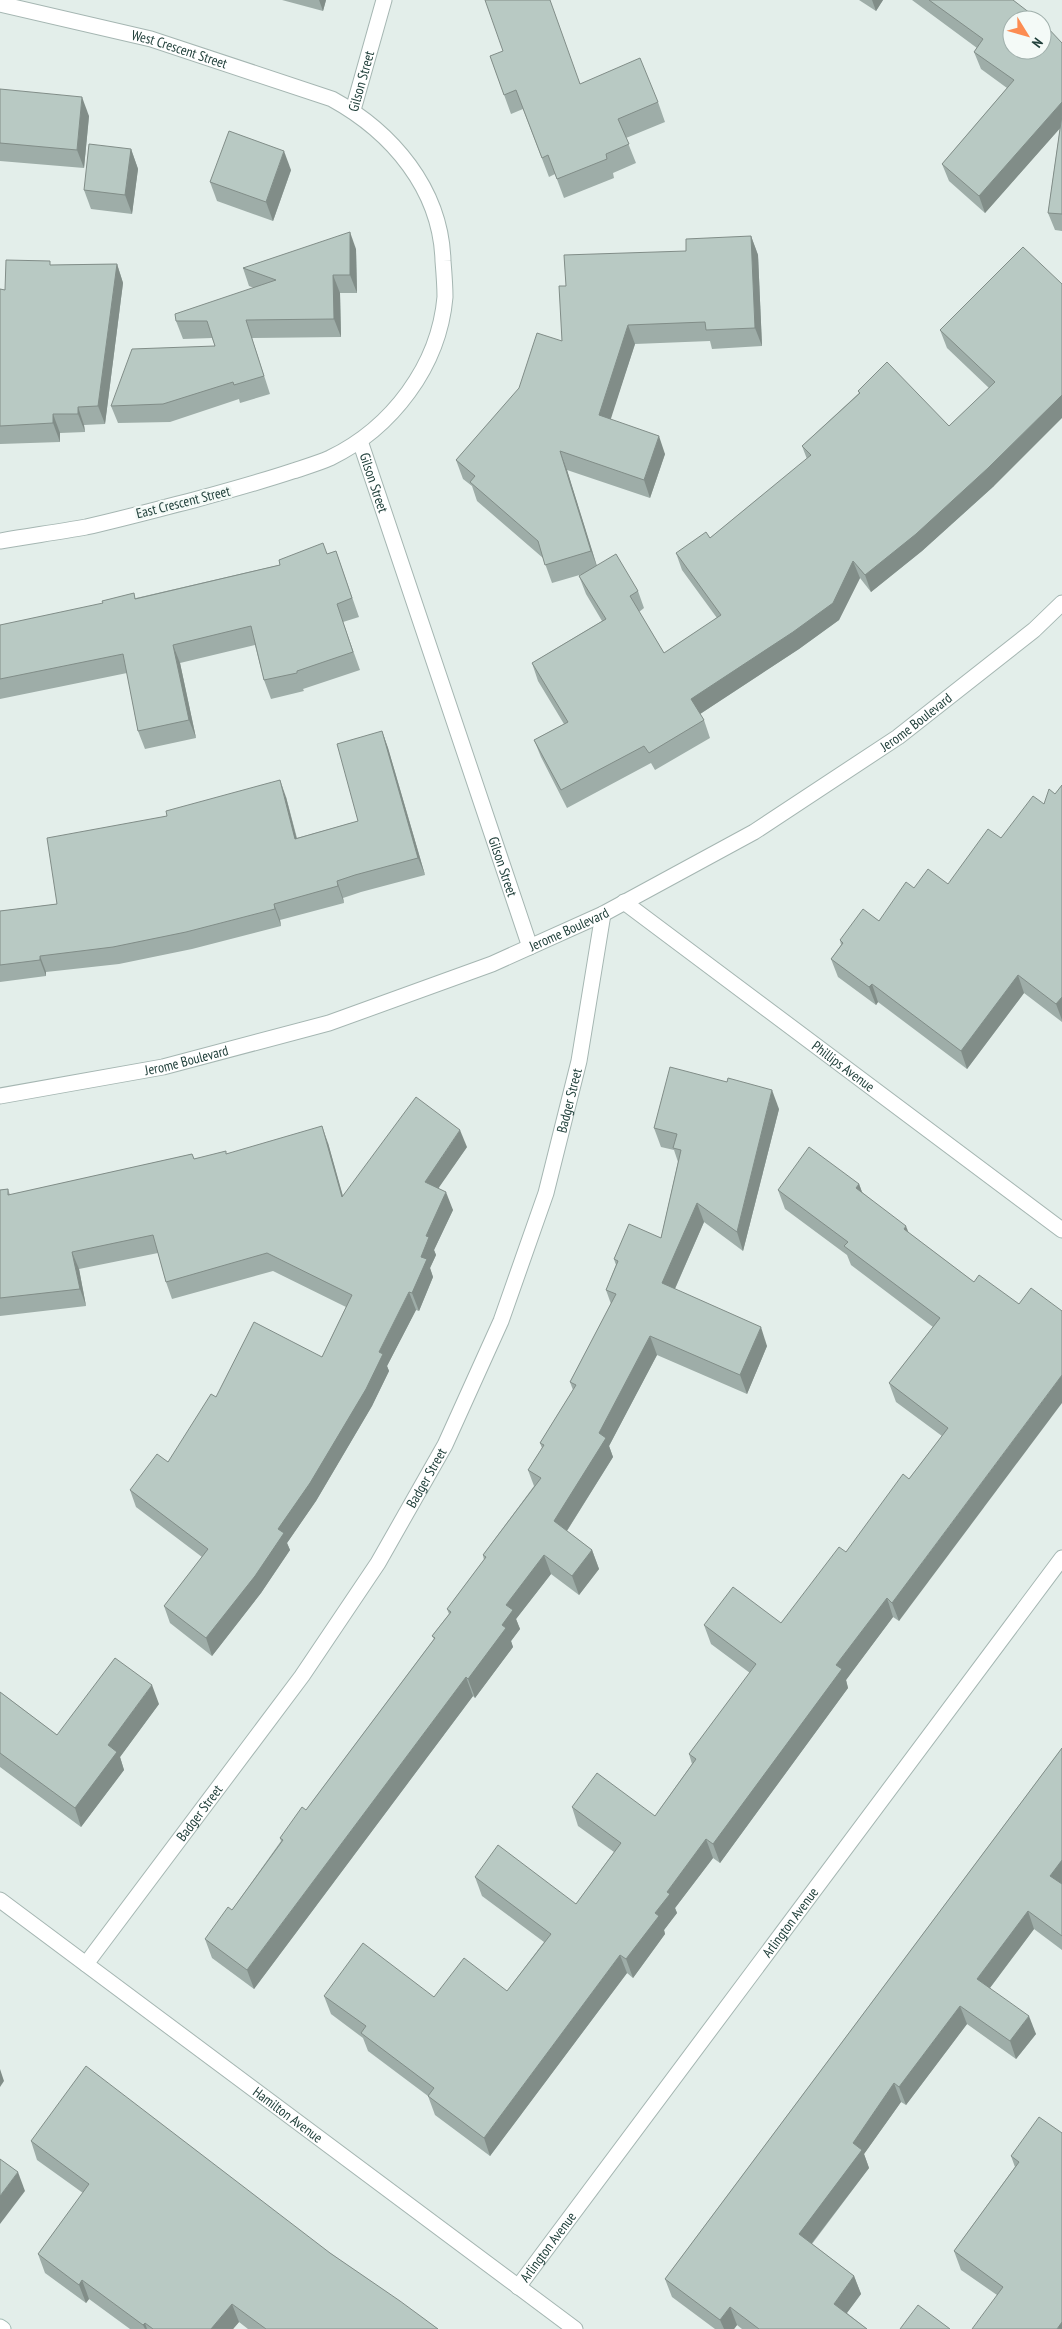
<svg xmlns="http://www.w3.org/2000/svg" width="1062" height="2329" font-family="'PT Sans Narrow',sans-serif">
<rect width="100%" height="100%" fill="#e3eeea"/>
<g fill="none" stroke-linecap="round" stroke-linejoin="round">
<!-- street casing -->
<g stroke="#a5b6b2" stroke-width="17">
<g id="street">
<path id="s1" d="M0,4L151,39L332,99C392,132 441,189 443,261C444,273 445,285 445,297C439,366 392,428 330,458C319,463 305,467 293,471C260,482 227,491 194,500C158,509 122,519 86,527C58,532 29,536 0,541"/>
<path id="s2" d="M353,110L384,0"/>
<path id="s3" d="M360,441L530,947"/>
<path id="s4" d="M624,902L1062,1230"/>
<path id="s5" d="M0,1096L163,1067L329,1023L492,964L603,914L754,832L898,737L1034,630L1062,603"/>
<path id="s6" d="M0,1900L575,2329"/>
<path id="s7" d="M86,1964L302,1676L378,1563L445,1445L501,1321L546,1193L579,1061L603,914"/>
<path id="s8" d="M518,2287L1062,1558"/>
</g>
</g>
<!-- secondary casing -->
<g stroke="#a0bab3" stroke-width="17">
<polyline id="secondary" points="0,2327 3,2329"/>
</g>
<!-- street -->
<use href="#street" stroke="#fff" stroke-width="15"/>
<!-- secondary -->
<use href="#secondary" stroke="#fff" stroke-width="15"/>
</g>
<!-- wall -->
<g fill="#9eada8">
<polygon points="282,0 326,0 323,11"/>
<polygon points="859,0 883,0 876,11"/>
<polygon points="912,0 1013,0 1062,43 1062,231 1055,230 1048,213 1060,128 985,213 949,181 942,164 1007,88 981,69 974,52 977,48"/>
<polygon points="490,56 580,84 658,102 665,122 626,138 636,163 613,173 614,178 564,198 555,174 549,177 523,109 511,114"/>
<polygon points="0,89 89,116 84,168 0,161"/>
<polygon points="131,149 138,169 132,214 91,209 84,190"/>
<polygon points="291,170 273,221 217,201 210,182"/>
<polygon points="751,236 758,255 762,346 712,349 710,341 635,344 610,419 665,454 650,498 567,470 597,566 638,591 644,608 639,612 664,653 717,618 682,570 676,553 710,538 807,459 802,446 859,393 858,391 949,426 989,388 947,348 940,330 1023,247 994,486 922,551 871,592 860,578 839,620 799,649 700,714 704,720 710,738 655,770 651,763 567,808 541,757 534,740 564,724 538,681 532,663 602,621 586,594 579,576 583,574 552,583 543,558 477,501 472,486 463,479 456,460 562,341 566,286 686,251"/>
<polygon points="356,249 357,293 340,293 341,337 252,338 270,394 240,403 239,399 170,422 118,423 111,406 215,346 212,338 183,339 176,321 254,288 249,286 243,268"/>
<polygon points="117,264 123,283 105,424 84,425 85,432 60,433 60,442 0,444 0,289 5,290 51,265"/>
<polygon points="336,551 359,617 343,622 360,670 303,689 304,691 271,699 264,680 255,645 180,663 196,738 145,749 138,731 127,673 0,699 0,625 136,598 327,554"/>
<polygon points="382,731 388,748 425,875 361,892 343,898 344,903 280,920 281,926 192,949 119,964 46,972 46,976 0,982 0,911 57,904 286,797 297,838 358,821"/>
<polygon points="1062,785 1062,1022 1024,993 967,1069 878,1002 876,1005 838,977 831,959 841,945 840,940 879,921 914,888 948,884 1001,838 1044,804 1055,794"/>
<polygon points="779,1109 743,1251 704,1222 675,1289 767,1346 747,1394 657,1355 609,1446 613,1457 567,1531 592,1550 599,1569 579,1595 551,1574 516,1619 520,1629 511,1641 513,1647 475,1698 473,1696 254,1989 212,1958 205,1939 232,1910 281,1841 280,1838 306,1810 434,1639 432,1636 449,1614 447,1609 484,1560 483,1555 534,1486 528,1470 542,1448 540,1443 573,1390 570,1382 611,1304 606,1290 616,1265 614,1259 661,1238 678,1162 674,1150 661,1147 654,1128"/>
<polygon points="328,1143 343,1196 467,1147 438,1188 453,1210 434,1250 436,1255 430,1268 433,1277 419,1311 416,1310 387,1366 389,1371 372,1406 316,1501 287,1543 290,1550 261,1593 212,1656 170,1623 164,1606 202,1557 136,1507 130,1490 168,1462 216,1397 322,1357 346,1307 273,1271 172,1299 166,1282 158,1253 79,1269 86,1306 0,1316 0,1190 8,1189 10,1195 192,1154 194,1159 227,1154"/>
<polygon points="859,1184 862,1192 909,1233 974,1282 1019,1304 899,1621 893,1617 846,1680 848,1688 720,1863 713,1858 675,1908 677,1913 664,1930 665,1934 633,1978 627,1973 490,2156 435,2115 428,2096 368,2051 363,2038 331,2014 324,1996 434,1997 507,1991 544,1942 482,1896 475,1877 576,1904 614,1852 578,1826 572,1807 655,1816 692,1764 689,1754 750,1673 711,1644 704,1625 781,1623 846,1552 909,1479 942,1436 896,1402 889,1383 933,1327 851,1265 847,1255 785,1209 778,1190"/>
<polygon points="0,1692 57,1735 159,1704 120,1757 124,1770 81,1827 0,1767"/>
<polygon points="1062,1748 1062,1950 1034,1929 990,1988 1036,2034 1016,2059 967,2024 906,2105 901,2102 864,2154 869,2168 812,2244 854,2276 861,2294 847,2313 867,2329 742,2329 737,2325 734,2329 715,2329 672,2297 665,2279"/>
<polygon points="1062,2133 1062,2329 997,2295 961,2270 954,2251 1015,2167 1011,2156"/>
<polygon points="31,2141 330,2253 438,2329 248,2329 239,2322 233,2329 130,2329 89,2299 86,2303 45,2273 38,2254 83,2193 37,2160"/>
</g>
<!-- shaded-wall -->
<g fill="#818d88">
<polygon points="319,0 326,0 323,11"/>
<polygon points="872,0 883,0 876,11"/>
<polygon points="82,97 89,116 84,168 77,150"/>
<polygon points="1062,102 1062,126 985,213 979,196"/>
<polygon points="131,149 138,169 132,214 125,195"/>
<polygon points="284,151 291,170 273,221 266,202"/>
<polygon points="350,232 356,249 357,293 350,275"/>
<polygon points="751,236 758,255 762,346 755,328"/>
<polygon points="117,264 123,283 105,424 98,406"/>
<polygon points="333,275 340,293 341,337 334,319"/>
<polygon points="628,325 635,344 606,434 599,415"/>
<polygon points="1062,395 1062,418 994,486 922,551 871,592 865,575"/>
<polygon points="78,407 84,425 85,432 78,414"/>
<polygon points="53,414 60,433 60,442 53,423"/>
<polygon points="659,436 665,454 650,498 644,480"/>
<polygon points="560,451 567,470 598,570 591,551"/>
<polygon points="853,561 860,578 839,620 799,649 697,716 691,699"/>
<polygon points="173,645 180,663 196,738 189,720"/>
<polygon points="382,731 388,748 425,875 418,858"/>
<polygon points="280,780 286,797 301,856 295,839"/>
<polygon points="337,881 343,898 344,903 338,886"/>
<polygon points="274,904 280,920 281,926 275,909"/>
<polygon points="40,956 46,972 46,976 40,960"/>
<polygon points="1018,975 1024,993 967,1069 961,1051"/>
<polygon points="872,984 878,1002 876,1005 869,987"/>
<polygon points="1062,997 1062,1020 1056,1004"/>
<polygon points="772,1090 779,1109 743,1251 737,1232"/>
<polygon points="322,1126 328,1143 348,1215 342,1197"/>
<polygon points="460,1130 467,1147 431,1199 425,1182"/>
<polygon points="859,1184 866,1203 856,1188"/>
<polygon points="446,1192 453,1210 434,1250 436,1255 430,1268 433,1277 419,1311 412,1293 421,1257 426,1236"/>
<polygon points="697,1203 704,1222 669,1302 662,1283"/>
<polygon points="906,1226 913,1244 904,1229"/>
<polygon points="72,1252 79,1269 86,1306 80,1289"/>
<polygon points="409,1292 416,1310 387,1366 389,1371 372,1406 316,1501 287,1543 290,1550 261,1593 212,1656 206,1638 278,1529 379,1352"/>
<polygon points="761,1327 767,1346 747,1394 740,1375"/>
<polygon points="650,1336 657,1355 609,1446 613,1457 561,1540 554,1521 599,1433"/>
<polygon points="1062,1375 1062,1403 899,1621 892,1603"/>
<polygon points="592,1550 599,1569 579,1595 572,1576"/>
<polygon points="544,1555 551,1574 516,1619 520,1629 511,1641 513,1647 475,1698 468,1679 502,1625 506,1605"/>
<polygon points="887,1598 893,1617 846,1680 848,1688 720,1863 713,1844 836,1665"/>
<polygon points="466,1677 473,1696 254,1989 247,1970"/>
<polygon points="152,1685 159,1704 120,1757 124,1770 81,1827 75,1808 108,1745"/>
<polygon points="706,1839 713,1858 675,1908 677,1913 664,1930 665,1934 633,1978 626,1959 655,1913 667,1892"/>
<polygon points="1062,1860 1062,1887 1050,1876"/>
<polygon points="1028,1911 1034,1929 983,1997 977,1979"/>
<polygon points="620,1955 627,1973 490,2156 484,2138"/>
<polygon points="960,2006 967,2024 906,2105 899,2087"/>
<polygon points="1029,2016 1036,2034 1016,2059 1010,2041"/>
<polygon points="0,2069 4,2081 0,2087"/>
<polygon points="894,2083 901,2102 864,2154 869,2168 805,2252 799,2234 853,2143"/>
<polygon points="18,2172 25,2191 0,2224 0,2196"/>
<polygon points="854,2276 861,2294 840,2322 834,2304"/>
<polygon points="82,2280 89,2299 86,2303 79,2285"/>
<polygon points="232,2304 239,2322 233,2329 211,2329"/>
<polygon points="730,2307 737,2325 734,2329 724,2329 720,2320"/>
<polygon points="1062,2322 1062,2329 1057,2329"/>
<polygon points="145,2323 147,2329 145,2329 143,2325"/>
</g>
<!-- building -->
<g fill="#b8c9c3" stroke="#818d88">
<polygon points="485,0 550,0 580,84 640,58 658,102 618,119 629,144 606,154 607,159 557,179 548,155 542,158 516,90 504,95 490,56 503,51"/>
<polygon points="929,0 1013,0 1039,20 1012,20 1012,50 1042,50 1042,22 1046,26 1062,43 1062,102 979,196 942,164 1014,80 974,52 983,39"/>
<polygon points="0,89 82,97 77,150 0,143"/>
<polygon points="1062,115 1062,214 1048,213"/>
<polygon points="229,131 284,151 266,202 210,182"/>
<polygon points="89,144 131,149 125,195 84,190"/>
<polygon points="350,232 350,275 333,275 334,319 246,320 264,376 234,385 233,382 163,404 111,406 132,349 215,346 207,321 176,321 175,314 276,280 243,268"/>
<polygon points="751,236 755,328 706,330 705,322 628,325 599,415 659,436 644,480 560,451 591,551 545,565 538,541 470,482 475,476 456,460 519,388 537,333 562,341 559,286 566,286 564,255 686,251 686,239"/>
<polygon points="1023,247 1062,284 1062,395 988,468 916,534 865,575 853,561 833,603 793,632 691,699 704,720 649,753 644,746 561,790 534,740 568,722 532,663 606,619 579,576 616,554 638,591 630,596 664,653 721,615 676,553 706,532 710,538 811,455 802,446 860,393 858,391 887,362 949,426 995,382 940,330"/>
<polygon points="6,260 50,261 50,265 117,264 98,406 78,407 78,414 53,414 53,423 0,426 0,289 5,290"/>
<polygon points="323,543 327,554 336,551 352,598 337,604 353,652 297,671 297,673 264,680 251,626 173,645 189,720 138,731 123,654 0,679 0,625 103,603 102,601 134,593 135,599 280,565 279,560"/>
<polygon points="382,731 418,858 355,875 337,881 338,886 274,904 275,909 186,932 113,947 40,956 40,960 0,965 0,911 57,904 47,838 167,816 166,811 280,780 295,839 358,821 337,744"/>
<polygon points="1062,785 1062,997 1056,1004 1018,975 961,1051 872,984 869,987 831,959 843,943 840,940 863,909 879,921 906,882 914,888 928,869 948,884 988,829 1001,838 1033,796 1044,804 1049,789 1055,794"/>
<polygon points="670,1067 727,1082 728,1078 772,1090 737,1232 697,1203 662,1283 761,1327 740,1375 650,1336 599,1433 606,1438 554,1521 592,1550 572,1576 544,1555 506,1605 513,1610 502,1625 506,1628 468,1679 466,1677 247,1970 205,1939 228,1907 232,1910 283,1840 280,1838 302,1807 306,1810 435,1638 432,1636 451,1612 447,1609 486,1557 483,1555 541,1478 528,1470 544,1445 540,1443 576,1385 570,1382 616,1294 606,1290 618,1261 614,1259 629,1224 661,1238 681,1150 673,1148 677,1134 654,1128"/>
<polygon points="416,1097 460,1130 425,1182 446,1192 426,1236 429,1237 421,1257 427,1259 412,1293 409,1292 379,1352 383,1354 366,1389 310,1483 278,1529 284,1533 255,1576 206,1638 164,1606 208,1549 130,1490 157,1454 168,1462 211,1394 216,1397 254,1322 322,1357 352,1295 267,1253 166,1282 153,1235 72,1252 80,1289 0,1298 0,1190 8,1189 8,1195 192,1154 194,1159 226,1151 226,1154 322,1126 342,1197"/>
<polygon points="809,1147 859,1184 856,1188 906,1226 904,1229 974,1282 979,1275 1019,1304 1031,1288 1062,1311 1062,1375 892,1603 887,1598 836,1665 842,1669 713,1844 706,1839 667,1892 670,1894 655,1913 659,1916 626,1959 620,1955 484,2138 428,2096 434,2088 361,2033 366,2026 324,1996 363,1943 434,1997 464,1958 507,1991 551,1934 475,1877 498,1845 576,1904 621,1843 572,1807 597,1773 655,1816 696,1759 689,1754 756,1664 704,1625 733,1587 781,1623 839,1547 846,1552 903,1474 909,1479 948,1428 889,1383 940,1318 844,1246 848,1242 778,1190"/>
<polygon points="115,1658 152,1685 108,1745 117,1752 75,1808 0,1753 0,1692 57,1735"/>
<polygon points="1062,1748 1062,1860 1050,1876 1062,1884 1062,1936 1028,1911 977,1979 1029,2016 1010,2041 960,2006 899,2087 894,2083 853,2143 862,2150 799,2234 854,2276 834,2304 867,2329 759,2329 730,2307 720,2320 665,2279"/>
<polygon points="86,2066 330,2253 400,2301 438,2329 266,2329 232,2304 211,2329 153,2329 145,2323 143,2325 82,2280 79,2285 38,2254 89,2184 31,2141"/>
<polygon points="1039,2117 1062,2133 1062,2322 1057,2329 972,2329 1003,2287 954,2251 1019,2162 1011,2156"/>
<polygon points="0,2159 18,2172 0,2196"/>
<polygon points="918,2305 950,2329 900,2329"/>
</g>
<g text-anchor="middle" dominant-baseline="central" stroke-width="5" stroke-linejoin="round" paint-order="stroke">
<!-- street labels -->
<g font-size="14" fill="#21403b" stroke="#f4faf7">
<text stroke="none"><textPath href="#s1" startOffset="185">West Crescent Street</textPath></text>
<text stroke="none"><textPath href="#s2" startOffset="30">Gilson Street</textPath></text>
<text stroke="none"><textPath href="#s3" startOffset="44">Gilson Street</textPath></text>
<text transform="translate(183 502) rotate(-14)">East Crescent Street</text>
<text stroke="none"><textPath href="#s5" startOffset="1000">Jerome Boulevard</textPath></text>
<text stroke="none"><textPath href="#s3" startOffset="449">Gilson Street</textPath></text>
<text stroke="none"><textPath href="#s5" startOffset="595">Jerome Boulevard</textPath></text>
<text stroke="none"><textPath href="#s5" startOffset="190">Jerome Boulevard</textPath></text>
<text stroke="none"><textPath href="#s4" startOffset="274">Phillips Avenue</textPath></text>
<text stroke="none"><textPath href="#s7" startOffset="999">Badger Street</textPath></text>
<text stroke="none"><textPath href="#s7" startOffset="594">Badger Street</textPath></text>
<text stroke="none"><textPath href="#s7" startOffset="189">Badger Street</textPath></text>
<text stroke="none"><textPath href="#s8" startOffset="455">Arlington Avenue</textPath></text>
<text stroke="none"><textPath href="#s6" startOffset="359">Hamilton Avenue</textPath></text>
<text stroke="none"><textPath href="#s8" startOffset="50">Arlington Avenue</textPath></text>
</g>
</g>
<!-- north arrow -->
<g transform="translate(1027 35) rotate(127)"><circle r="24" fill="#f4faf7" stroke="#a0b0ac"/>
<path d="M0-4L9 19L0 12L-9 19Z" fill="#fc8c52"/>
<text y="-8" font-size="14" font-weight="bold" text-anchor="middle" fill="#21403b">N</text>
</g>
</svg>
